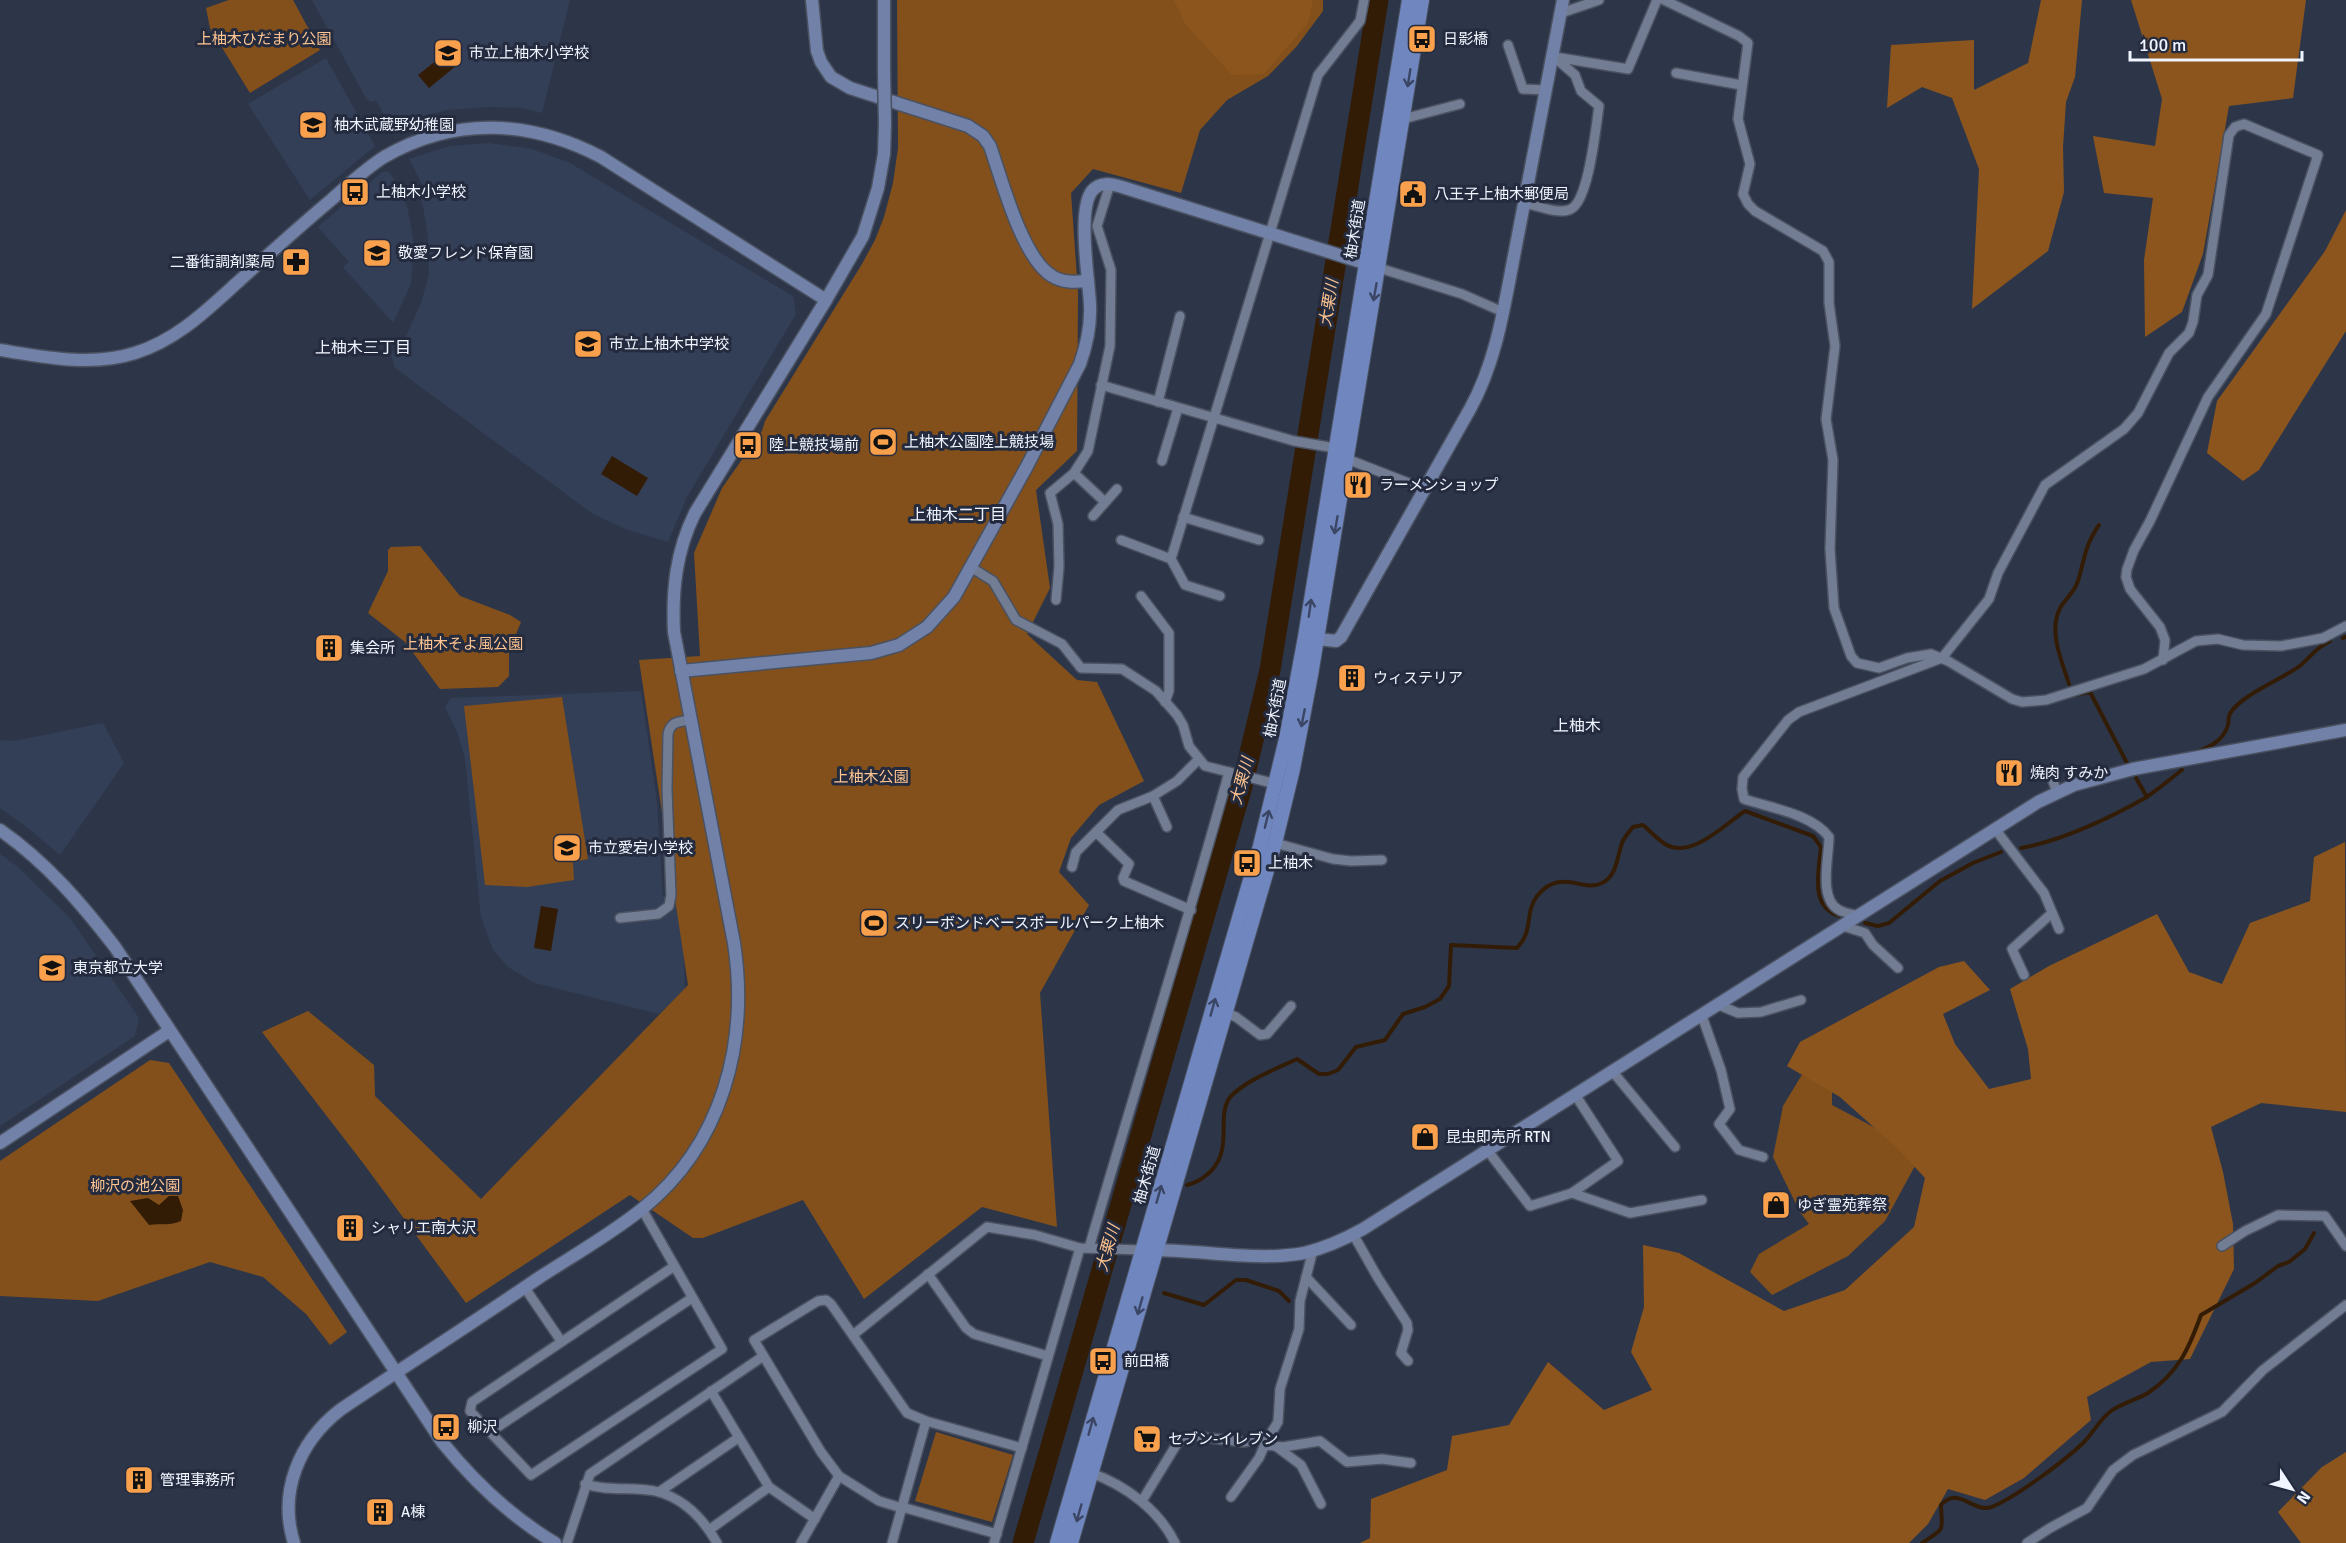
<svg xmlns="http://www.w3.org/2000/svg" width="2346" height="1543" font-family="Signika,'Noto Sans JP',sans-serif">
<rect width="100%" height="100%" fill="#2d3649"/>
<!-- built -->
<g fill="#333e57">
<polygon points="312,0 570,0 542,113 522,108 490,107 447,110 407,120 392,130 376,100 372,102 367,100"/>
<polygon points="326,58 375,146 310,200 248,104"/>
<polygon points="489,143 532,149 570,163 793,296 796,314 687,497 668,542 628,530 593,514 395,368 391,355 407,334 421,303 429,274 428,237 423,206 418,192 424,188 409,159 450,146"/>
<polygon points="388,171 394,179 407,206 414,243 411,284 393,323 343,267 349,262 318,227 382,172"/>
<polygon points="641,691 657,802 663,896 681,894 685,988 659,1014 535,983 508,967 493,950 481,917 465,759 458,734 445,707 451,698"/>
<polygon points="103,723 124,763 60,855 28,828 0,808 0,740 14,741"/>
<polygon points="0,854 18,867 70,918 139,1018 135,1036 0,1126"/>
</g>
<!-- green -->
<g fill="#83501b">
<polygon points="229,0 293,0 320,50 250,93 210,28 206,8"/>
<polygon points="897,0 1323,0 1323,11 1297,46 1268,76 1227,100 1200,130 1181,193 1093,169 1071,193 1078,292 1077,451 1036,490 1050,588 1027,634 1077,680 1097,682 1144,781 1099,805 1071,838 1059,872 1089,905 1040,993 1057,1227 982,1207 864,1299 803,1200 703,1238 693,1238 630,1195 466,1303 363,1163 262,1032 308,1011 374,1065 375,1096 481,1199 688,985 639,660 700,656 694,553 722,488 762,431 765,421 862,264 875,240 884,217 893,183 898,148"/>
<polygon points="420,546 460,596 510,615 521,622 509,651 509,676 498,687 440,689 405,642 368,613 388,571 388,550 391,547"/>
<polygon points="562,697 588,859 573,862 574,880 527,887 485,885 464,706"/>
<polygon points="150,1060 169,1063 347,1332 330,1345 306,1314 263,1277 210,1262 98,1301 0,1296 0,1161"/>
<polygon points="1806,1068 1832,1084 1832,1105 1900,1141 1916,1164 1885,1221 1848,1256 1772,1295 1750,1272 1759,1254 1809,1224 1800,1212 1773,1157 1783,1106"/>
<polygon points="936,1432 1013,1455 992,1522 915,1501"/>
</g>
<!-- forest -->
<g fill="#8c551d">
<polygon points="1174,0 1313,0 1308,23 1264,74 1232,75 1185,24"/>
<polygon points="2041,0 2082,0 2075,77 2066,102 2063,147 2064,192 2048,251 1972,309 1979,169 1952,98 1922,87 1887,108 1891,45 1974,40 1974,90 2028,63"/>
<polygon points="2131,0 2306,0 2293,98 2229,106 2203,254 2182,312 2145,337 2144,260 2153,198 2104,193 2093,136 2155,146 2162,99"/>
<polygon points="2346,210 2346,331 2259,470 2243,481 2207,453 2217,401 2325,251"/>
<polygon points="2345,842 2346,1112 2261,1103 2211,1127 2223,1172 2233,1224 2234,1269 2190,1359 2151,1362 2087,1397 2091,1420 2024,1478 1985,1500 1948,1489 1928,1524 1909,1543 1360,1543 1370,1538 1371,1499 1447,1470 1452,1436 1509,1425 1548,1362 1604,1410 1652,1390 1631,1352 1644,1307 1643,1245 1679,1253 1784,1311 1845,1290 1914,1227 1925,1178 1897,1148 1840,1097 1787,1066 1800,1042 1939,967 1964,961 1990,990 1943,1014 1955,1044 1989,1089 2031,1079 2028,1049 2010,989 2049,966 2157,914 2189,972 2222,984 2250,923 2310,901 2314,857"/>
<polygon points="2346,1452 2346,1543 2301,1543 2278,1512 2322,1467"/>
</g>
<!-- water -->
<g fill="#331c05">
<polygon points="452,48 462,61 429,88 418,75"/>
<polygon points="612,456 648,478 637,496 601,474"/>
<polygon points="541,906 558,909 551,951 534,948"/>
<path d="M169,1196H178L183,1210L181,1221C170,1226 161,1223 149,1225L130,1201L148,1198L159,1205Z"/>
</g>
<g fill="none" stroke-linecap="round" stroke-linejoin="round">
<!-- stream -->
<g stroke="#331c05" stroke-width="4">
<polyline points="2343,638 2346,637"/>
<path d="M2069,684C2062,661 2048,632 2060,608C2066,598 2074,593 2078,581C2085,558 2084,547 2099,525"/>
<polyline points="2075,695 2090,692 2128,765"/>
<path d="M2197,752C2211,746 2223,741 2228,725C2229,721 2228,715 2231,712C2243,694 2283,679 2301,665C2311,656 2317,647 2330,641"/>
<polyline points="2136,778 2147,797"/>
<path d="M2021,848C2061,841 2110,818 2145,798C2158,790 2170,779 2182,770"/>
<polyline points="1865,923 1878,926 1889,923 1940,881 1973,863 2001,852"/>
<path d="M1187,1185C1198,1182 1202,1179 1210,1172C1235,1148 1214,1113 1232,1095C1249,1079 1276,1069 1297,1059L1319,1074H1328L1338,1070L1356,1047L1385,1040L1403,1014L1425,1007L1440,999L1449,986L1451,945L1517,948C1520,944 1524,940 1525,936C1531,923 1527,909 1537,896C1560,867 1583,893 1602,883C1617,876 1617,857 1622,843C1624,837 1629,832 1633,827L1643,825C1650,831 1657,839 1665,844C1691,860 1725,824 1745,811L1813,836L1821,847C1819,871 1809,908 1840,916"/>
<polyline points="1123,1200 1139,1197"/>
<polyline points="1100,1276 1104,1277"/>
<polyline points="1164,1293 1204,1305 1236,1280 1246,1280 1279,1291 1289,1301"/>
<path d="M1922,1543C1946,1527 1942,1533 1941,1505C1959,1484 1974,1516 1994,1506C2017,1496 2066,1460 2084,1442C2093,1433 2100,1419 2111,1411C2122,1403 2136,1400 2148,1393C2179,1372 2189,1348 2201,1315L2255,1283L2278,1266L2289,1262L2305,1249L2314,1233"/>
</g>
<!-- river -->
<polyline stroke="#331c05" stroke-width="21" points="1023,1543 1242,786 1270,670 1378,0"/>
<!-- street casing -->
<g stroke="#4a5161" stroke-width="12">
<g id="street">
<polyline points="1664,0 1739,36 1748,43 1738,119 1750,164 1743,194 1748,204 1755,211 1823,251 1829,262 1829,303 1835,346 1826,419 1833,460 1830,549 1834,608 1851,656 1857,663 1879,668 1907,658 1931,654 1948,661 2012,699 2022,702 2046,700 2144,669 2196,641 2218,639 2243,645 2281,646 2323,638 2346,626"/>
<polyline points="1561,13 1599,0"/>
<polyline points="1508,45 1523,89 1546,90"/>
<polyline points="1555,57 1628,69 1657,0"/>
<polyline points="1676,73 1741,85"/>
<polyline points="1403,119 1460,104"/>
<path d="M1525,203C1537,206 1560,215 1571,209C1589,200 1596,126 1599,106L1581,91L1575,75L1553,56"/>
<polyline points="1379,268 1462,294 1503,312"/>
<polyline points="1101,385 1294,441 1335,448"/>
<polyline points="1158,402 1180,316"/>
<polyline points="1347,459 1424,489"/>
<polyline points="1162,461 1178,408"/>
<polyline points="1074,473 1105,502"/>
<polyline points="1093,516 1117,489"/>
<polyline points="1183,517 1259,540"/>
<polyline points="1121,540 1171,559"/>
<polyline points="972,568 993,581 1016,620 1062,644 1081,668 1122,669 1156,691 1177,715 1183,725 1189,746 1205,766 1276,784"/>
<polyline points="1141,596 1169,633 1169,691 1165,702"/>
<polyline points="1220,596 1185,585 1171,559 1318,75 1360,21 1364,0"/>
<polyline points="1056,600 1059,567 1058,524 1050,493 1074,473 1088,451 1110,346 1111,270 1097,226 1110,184"/>
<polyline points="2052,778 2057,793"/>
<polyline points="1153,796 1167,827"/>
<polyline points="1995,829 2044,893 2059,929"/>
<polyline points="1096,832 1129,864 1123,878 1124,881 1191,910"/>
<polyline points="1275,843 1333,859 1351,861 1382,860"/>
<polyline points="1072,867 1076,852 1118,810 1153,796 1177,781 1198,760"/>
<path d="M1858,916C1852,914 1844,913 1839,910C1818,899 1829,857 1829,837C1812,814 1771,808 1744,799L1742,789L1743,777L1788,720L1799,712L1942,658L1989,599L1998,573L2045,485L2124,429L2138,413L2169,353L2189,333L2193,322L2197,295L2208,275L2229,135L2235,127L2244,124L2318,155L2266,314L2208,397L2150,521L2134,550L2127,569L2126,577L2130,589L2160,627L2165,640L2163,660"/>
<path d="M620,918L658,914L669,906L671,895L667,789L668,734C671,721 679,722 690,720"/>
<polyline points="1843,926 1865,933 1873,945 1898,968"/>
<polyline points="2024,975 2012,949 2052,913"/>
<polyline points="1719,1005 1738,1013 1761,1012 1801,1000"/>
<polyline points="1226,1013 1236,1017 1260,1035 1267,1034 1291,1006"/>
<polyline points="1702,1016 1721,1070 1730,1109 1719,1124 1739,1150 1763,1157"/>
<polyline points="1613,1072 1675,1147"/>
<polyline points="1488,1151 1530,1206 1572,1193 1630,1213 1702,1200"/>
<polyline points="1572,1193 1618,1161 1576,1096"/>
<polyline points="642,1209 722,1349 531,1475 470,1411 472,1402 673,1267"/>
<polyline points="1353,1234 1378,1278 1407,1323 1408,1330 1401,1353 1408,1361"/>
<polyline points="2222,1246 2245,1231 2278,1215 2325,1216 2346,1246"/>
<path d="M1089,1248C1135,1089 1185,932 1229,772"/>
<polyline points="928,1274 966,1328 974,1334 1048,1356"/>
<polyline points="1306,1277 1351,1325"/>
<polyline points="525,1288 561,1341"/>
<polyline points="853,1335 987,1227 1035,1235 1080,1248 1142,1250"/>
<polyline points="711,1391 769,1487 815,1519"/>
<polyline points="490,1432 692,1298"/>
<polyline points="1265,1445 1283,1447 1320,1441 1347,1462 1382,1459 1411,1463"/>
<polyline points="1277,1447 1301,1465 1321,1504"/>
<path d="M1091,1473C1125,1485 1159,1510 1175,1543"/>
<path d="M585,1484C609,1492 636,1486 659,1492C686,1500 704,1520 717,1543"/>
<polyline points="659,1492 738,1438"/>
<polyline points="1231,1497 1259,1458 1267,1440"/>
<polyline points="1142,1501 1178,1442 1193,1436 1243,1442 1268,1438 1278,1422 1280,1389 1299,1329 1300,1301 1313,1250"/>
<polyline points="902,1507 997,1534"/>
<polyline points="902,1508 879,1501 839,1476 821,1452 754,1340 818,1301 826,1300 831,1304 907,1413 926,1421 1022,1448"/>
<polyline points="709,1530 769,1487"/>
<polyline points="567,1543 590,1474 762,1357"/>
<polyline points="801,1543 839,1476"/>
<polyline points="892,1543 926,1421"/>
<polyline points="994,1543 1080,1248"/>
<polyline points="2027,1543 2050,1528 2087,1508 2113,1470 2133,1455 2222,1412 2263,1370 2346,1305"/>
</g>
</g>
<!-- secondary casing -->
<g stroke="#4a5161" stroke-width="15">
<g id="secondary">
<path d="M812,0L817,51L821,62L831,77L850,88L968,126L983,136L990,146C1002,180 1022,258 1052,276C1063,283 1075,282 1088,281"/>
<polyline points="884,0 884,71"/>
<path d="M0,350C44,357 91,367 135,353C177,340 207,310 239,281C269,254 300,226 331,200C348,185 365,169 384,157C455,116 530,120 601,157L826,300"/>
<path d="M1309,638L1336,641L1341,637L1470,409C1496,362 1504,308 1514,256C1531,171 1546,85 1563,0"/>
<path d="M681,671L871,653L899,645L927,627L954,597L1026,468L1080,364C1087,344 1091,325 1090,305C1089,280 1077,210 1092,191C1100,181 1111,184 1122,187L1374,266"/>
<path d="M0,830C46,862 81,903 115,947L442,1442C475,1483 510,1516 555,1543"/>
<polyline points="0,1143 169,1031"/>
<path d="M1147,1250C1197,1249 1256,1262 1304,1253C1325,1248 1345,1239 1363,1229L2038,802L2074,785L2133,769L2346,730"/>
<path d="M294,1543C278,1492 299,1442 340,1410C407,1365 474,1322 540,1277C574,1255 611,1234 642,1209C723,1144 749,1042 734,943L674,632C672,590 676,551 695,513L826,300L863,236L878,188L884,154L885,124"/>
</g>
</g>
<!-- primary casing -->
<g stroke="#4a5161" stroke-width="16">
<g id="primary">
<polyline points="1057,1543 1260,846 1286,739 1305,637 1409,0"/>
<polyline points="1071,1543 1275,843 1293,769 1311,675 1422,0"/>
</g>
</g>
<!-- street -->
<use href="#street" stroke="#727c92" stroke-width="9"/>
<!-- secondary -->
<use href="#secondary" stroke="#7181a8" stroke-width="12"/>
<!-- primary -->
<use href="#primary" stroke="#7086bf" stroke-width="14"/>
<!-- secondary-bridge casing -->
<g stroke="#4a5161" stroke-width="15" stroke-linecap="butt">
<polyline id="secondary-bridge" points="884,71 885,124"/>
</g>
<!-- secondary-bridge -->
<use href="#secondary-bridge" stroke="#7181a8" stroke-width="12"/>
</g>
<!-- one-way arrows -->
<defs><path id="oneway-shaft" d="M-6 0H5M1.5-3L5.5 0L1.5 3" fill="none" stroke-width="1.6" stroke-linecap="round" stroke-linejoin="round" transform="scale(1.5)"/></defs>
<g stroke="#3b4665">
<use href="#oneway-shaft" transform="translate(1409 78) rotate(99)"/>
<use href="#oneway-shaft" transform="translate(1375 292) rotate(100)"/>
<use href="#oneway-shaft" transform="translate(1336 525) rotate(100)"/>
<use href="#oneway-shaft" transform="translate(1310 608) rotate(-82)"/>
<use href="#oneway-shaft" transform="translate(1303 718) rotate(101)"/>
<use href="#oneway-shaft" transform="translate(1267 819) rotate(-76)"/>
<use href="#oneway-shaft" transform="translate(1213 1007) rotate(-74)"/>
<use href="#oneway-shaft" transform="translate(1159 1194) rotate(-74)"/>
<use href="#oneway-shaft" transform="translate(1140 1306) rotate(106)"/>
<use href="#oneway-shaft" transform="translate(1091 1426) rotate(-74)"/>
<use href="#oneway-shaft" transform="translate(1079 1513) rotate(106)"/>
</g>
<!-- icons -->
<defs>
<g id="bus-square" transform="scale(1.5)"><rect x="-9" y="-9" width="18" height="18" rx="4" fill="#f8a04b" stroke="#242b3e"/><path d="M-5-6H5V4H4V6H2V4H-2V6H-4V4H-5ZM-3.5-4V0h7V-4ZM-3.5 1.2v1.5H-2V1.2ZM2 1.2v1.5H3.5V1.2Z" fill="#111"/></g>
<g id="school-square" transform="scale(1.5)"><rect x="-9" y="-9" width="18" height="18" rx="4" fill="#f8a04b" stroke="#242b3e"/><path d="M0-5L7-2L0 1L-7-2ZM-4 1L0 2.5L4 1V4Q0 6-4 4Z" fill="#111"/></g>
<g id="civic-square" transform="scale(1.5)"><rect x="-9" y="-9" width="18" height="18" rx="4" fill="#f8a04b" stroke="#242b3e"/><path d="M-.6-6.5H3V-4.5H.6V-3L4-1V1h2V6H-6V1h2V-1L-.6-3ZM-1.2 2.5V6h2.4V2.5Z" fill="#111"/></g>
<g id="pharmacy-square" transform="scale(1.5)"><rect x="-9" y="-9" width="18" height="18" rx="4" fill="#f8a04b" stroke="#242b3e"/><path d="M-2-6h4v4h4v4h-4v4h-4v-4h-4v-4h4Z" fill="#111"/></g>
<g id="stadium-square" transform="scale(1.5)"><rect x="-9" y="-9" width="18" height="18" rx="4" fill="#f8a04b" stroke="#242b3e"/><path d="M0-5a6.5 5 0 1 0 0 10a6.5 5 0 1 0 0-10ZM-3.5-1.8h7v3.6h-7Z" fill="#111"/></g>
<g id="restaurant-square" transform="scale(1.5)"><rect x="-9" y="-9" width="18" height="18" rx="4" fill="#f8a04b" stroke="#242b3e"/><path d="M-5-6h1v4h1v-4h1v4h1v-4h1v5L-1.5 .5V6h-2V.5L-5-1ZM5-6V6H3V1.5H1.5Q1.5-4 5-6Z" fill="#111"/></g>
<g id="building-square" transform="scale(1.5)"><rect x="-9" y="-9" width="18" height="18" rx="4" fill="#f8a04b" stroke="#242b3e"/><path d="M-4-6H4V6H1V3H-1V6H-4ZM-2.5-4.3h1.7v1.8h-1.7ZM.8-4.3h1.7v1.8H.8ZM-2.5-1h1.7V.8h-1.7ZM.8-1h1.7V.8H.8Z" fill="#111"/></g>
<g id="university-square" transform="scale(1.5)"><rect x="-9" y="-9" width="18" height="18" rx="4" fill="#f8a04b" stroke="#242b3e"/><path d="M0-5L7-2L0 1L-7-2ZM-4 1L0 2.5L4 1V4Q0 6-4 4Z" fill="#111"/></g>
<g id="shop-square" transform="scale(1.5)"><rect x="-9" y="-9" width="18" height="18" rx="4" fill="#f8a04b" stroke="#242b3e"/><path d="M-5-2.5h2.3a2.7 3.5 0 0 1 5.4 0H5L5.5 6h-11ZM-1.5-2.5h3a1.5 2.3 0 0 0-3 0Z" fill="#111"/></g>
<g id="supermarket-square" transform="scale(1.5)"><rect x="-9" y="-9" width="18" height="18" rx="4" fill="#f8a04b" stroke="#242b3e"/><path d="M-6-5.5h2.5l.6 2H6L4.5 2H-2.5L-4.4-4H-6ZM-1.5 3.2a1.3 1.3 0 1 0 .1 0ZM3 3.2a1.3 1.3 0 1 0 .1 0Z" fill="#111"/></g>
</defs>
<g fill-rule="evenodd">
<use href="#bus-square" x="1422" y="39"/>
<use href="#school-square" x="448" y="53"/>
<use href="#school-square" x="313" y="125"/>
<use href="#bus-square" x="355" y="192"/>
<use href="#civic-square" x="1413" y="194"/>
<use href="#school-square" x="377" y="253"/>
<use href="#pharmacy-square" x="296" y="262"/>
<use href="#school-square" x="588" y="344"/>
<use href="#stadium-square" x="883" y="442"/>
<use href="#bus-square" x="748" y="445"/>
<use href="#restaurant-square" x="1358" y="485"/>
<use href="#building-square" x="329" y="648"/>
<use href="#building-square" x="1352" y="678"/>
<use href="#restaurant-square" x="2009" y="773"/>
<use href="#school-square" x="567" y="848"/>
<use href="#bus-square" x="1247" y="863"/>
<use href="#stadium-square" x="874" y="923"/>
<use href="#university-square" x="52" y="968"/>
<use href="#shop-square" x="1425" y="1137"/>
<use href="#shop-square" x="1776" y="1205"/>
<use href="#building-square" x="350" y="1228"/>
<use href="#bus-square" x="1103" y="1361"/>
<use href="#bus-square" x="446" y="1427"/>
<use href="#supermarket-square" x="1147" y="1439"/>
<use href="#building-square" x="139" y="1480"/>
<use href="#building-square" x="380" y="1512"/>
</g>
<g text-anchor="middle" dominant-baseline="central" stroke-width="6" stroke-linejoin="round" paint-order="stroke">
<!-- park labels -->
<g font-size="15" fill="#fec491" stroke="#242b3e">
<text x="264" y="39">上柚木ひだまり公園</text>
<text x="463" y="644">上柚木そよ風公園</text>
<text x="871" y="777">上柚木公園</text>
<text x="135" y="1186">柳沢の池公園</text>
</g>
<!-- poi labels -->
<g font-size="15" fill="#eff4fe" stroke="#242b3e" text-anchor="start">
<text x="1443" y="39">日影橋</text>
<text x="469" y="53">市立上柚木小学校</text>
<text x="334" y="125">柚木武蔵野幼稚園</text>
<text x="376" y="192">上柚木小学校</text>
<text x="1434" y="194">八王子上柚木郵便局</text>
<text x="398" y="253">敬愛フレンド保育園</text>
<text x="275" y="262" text-anchor="end">二番街調剤薬局</text>
<text x="609" y="344">市立上柚木中学校</text>
<text x="904" y="442">上柚木公園陸上競技場</text>
<text x="769" y="445">陸上競技場前</text>
<text x="1379" y="485">ラーメンショップ</text>
<text x="350" y="648">集会所</text>
<text x="1373" y="678">ウィステリア</text>
<text x="2030" y="773">焼肉 すみか</text>
<text x="588" y="848">市立愛宕小学校</text>
<text x="1268" y="863">上柚木</text>
<text x="895" y="923">スリーボンドベースボールパーク上柚木</text>
<text x="73" y="968">東京都立大学</text>
<text x="1446" y="1137">昆虫即売所 RTN</text>
<text x="1797" y="1205">ゆぎ霊苑葬祭</text>
<text x="371" y="1228">シャリエ南大沢</text>
<text x="1124" y="1361">前田橋</text>
<text x="467" y="1427">柳沢</text>
<text x="1168" y="1439">セブン-イレブン</text>
<text x="160" y="1480">管理事務所</text>
<text x="401" y="1512">A棟</text>
</g>
<!-- street labels -->
<g font-size="15" fill="#eff4fe" stroke="#242b3e">
<text transform="translate(1355 229) rotate(-81)">柚木街道</text>
<text transform="translate(1275 708) rotate(-79)">柚木街道</text>
<text transform="translate(1147 1175) rotate(-74)">柚木街道</text>
</g>
<!-- water labels -->
<g font-size="16" font-style="italic" fill="#fbc18f" stroke="#242b3e">
<text transform="translate(1329 303) rotate(-81)">大栗川</text>
<text transform="translate(1242 781) rotate(-75)">大栗川</text>
<text transform="translate(1108 1248) rotate(-74)">大栗川</text>
</g>
<!-- neighbourhood labels -->
<g font-size="16" fill="#eff4fe" stroke="#242b3e">
<text x="363" y="348">上柚木三丁目</text>
<text x="958" y="515">上柚木二丁目</text>
<text x="1577" y="726">上柚木</text>
</g>
</g>
<!-- north arrow -->
<g transform="translate(2292 1489) rotate(126)" stroke="#242b3e" stroke-width="4.5" paint-order="stroke">
<path d="M0-4.5L10 22L0 15L-10 22Z" fill="#eff4fe"/>
<text y="-9" font-size="16" font-weight="bold" text-anchor="middle" fill="#eff4fe">N</text>
</g>
<!-- scale -->
<path d="M2130 51v9h172v-9" fill="none" stroke="#eff4fe" stroke-width="3"/>
<text x="2139" y="51" font-size="18" fill="#eff4fe" stroke="#242b3e" stroke-width="4.5" paint-order="stroke">100 m</text>
</svg>
